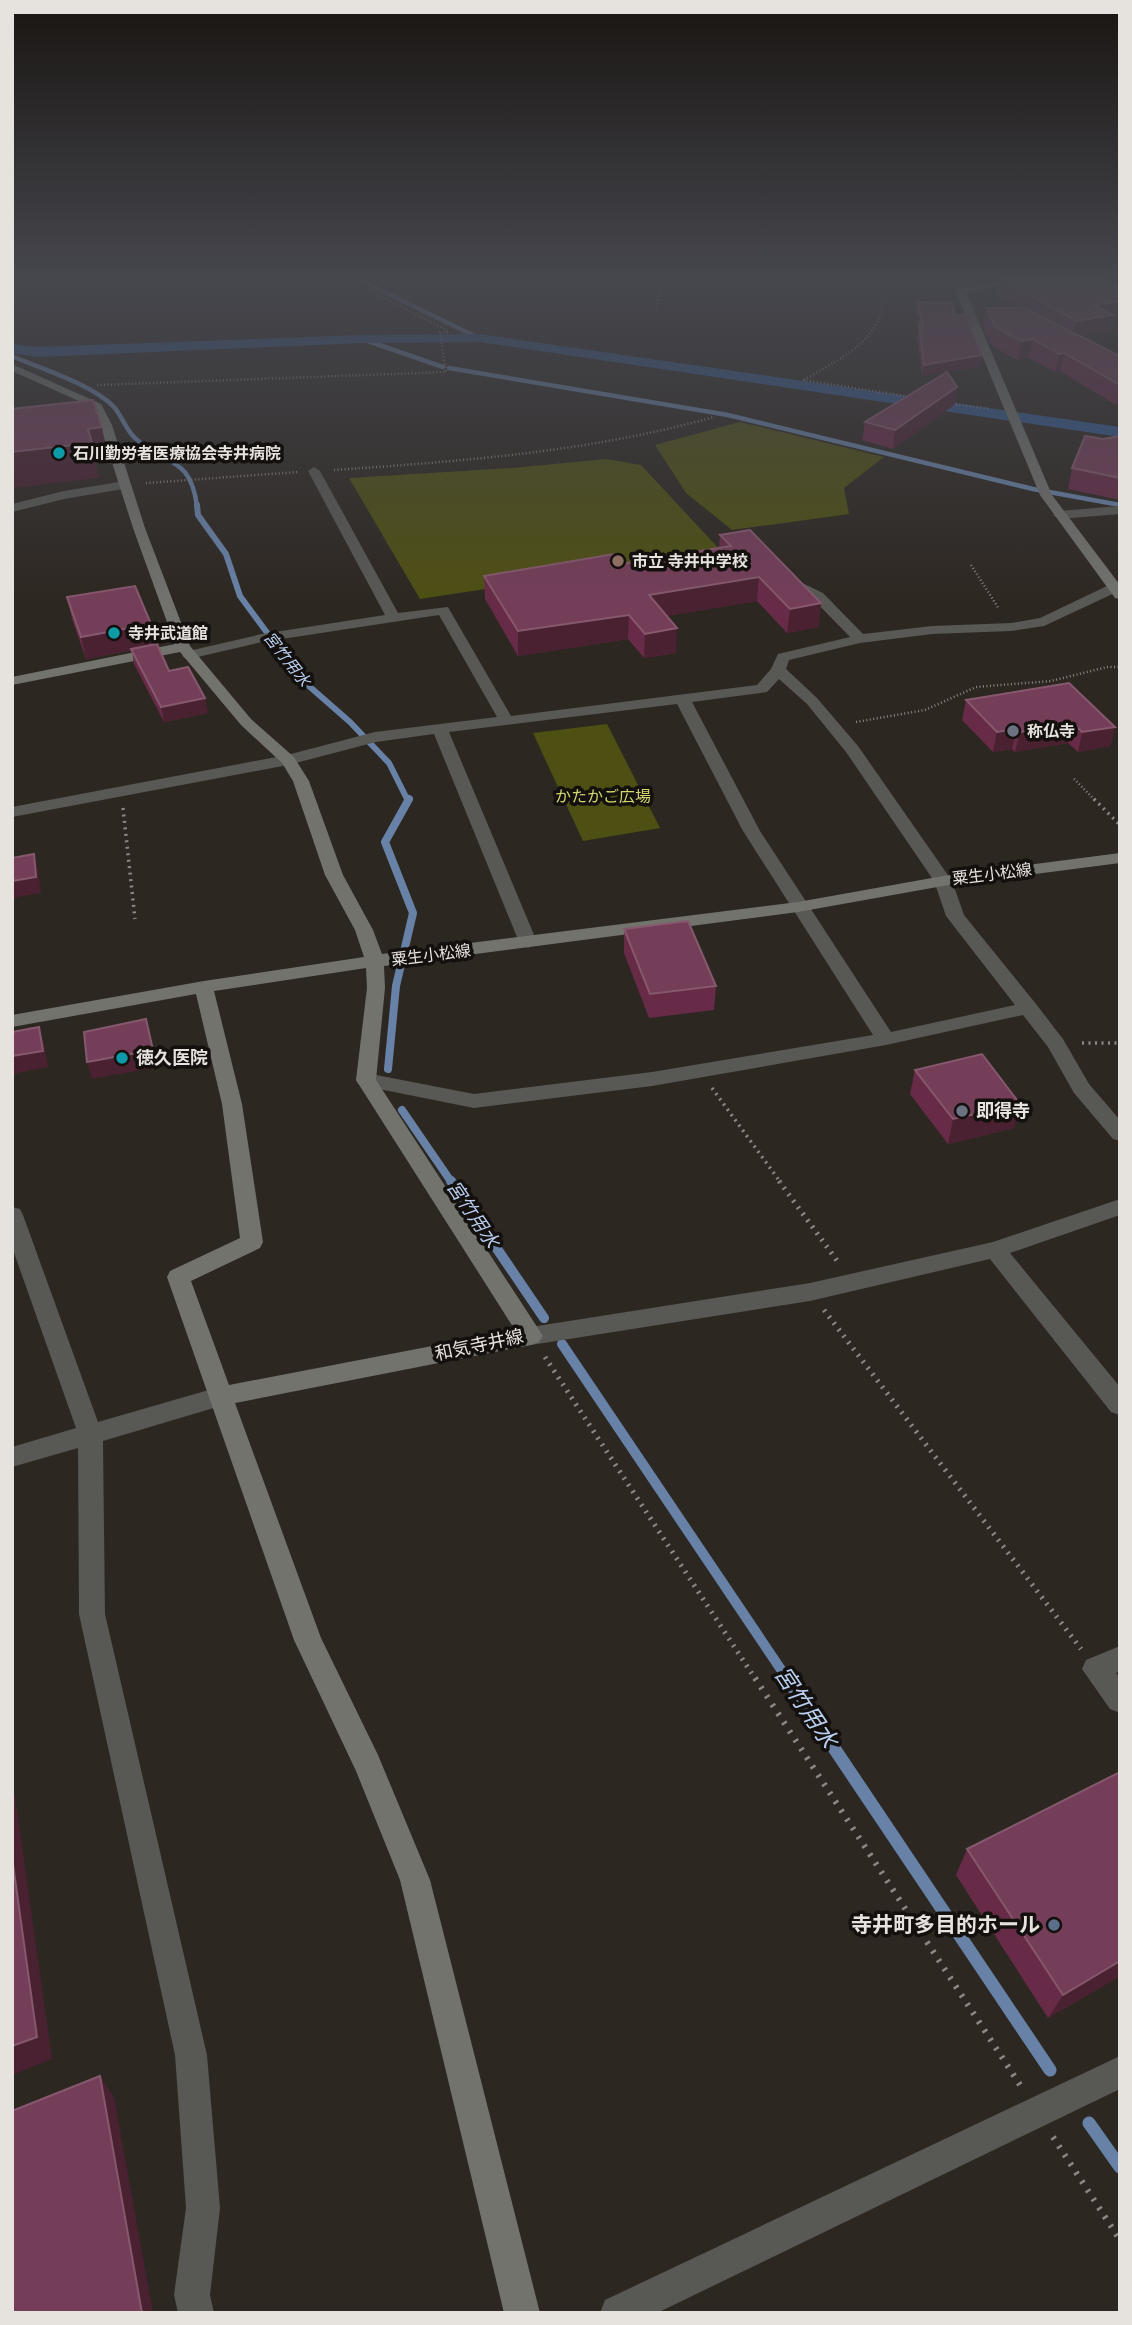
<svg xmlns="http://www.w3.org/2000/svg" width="1132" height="2325" font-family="'DM Sans','Noto Sans JP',sans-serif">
<rect width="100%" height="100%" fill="#2d2721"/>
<!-- green -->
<g fill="#4e4f13">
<polygon points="740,422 884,457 844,488 849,514 732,530 686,493 655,445"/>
<polygon points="606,459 641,465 723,553 420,599 349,478 512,468"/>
<polygon points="607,724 660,828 583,841 533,733"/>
</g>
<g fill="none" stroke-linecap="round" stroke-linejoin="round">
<!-- stream-far4 -->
<g stroke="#6882a7" stroke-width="4.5">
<polyline points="358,279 479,338"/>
<polyline points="362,339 443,367"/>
<path d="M12,356C41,369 92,384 114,407C122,416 126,430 135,438C165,467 190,454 197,506"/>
<polyline points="449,368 728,415 1033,489 1120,505"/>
</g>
<!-- stream-far3 -->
<polyline stroke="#6882a7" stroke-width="6" points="197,505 198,515 226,554 240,596 302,680 350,722 389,763 408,801"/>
<!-- stream-far2 -->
<g stroke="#6882a7" stroke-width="8">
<polyline points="388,1069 396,986 413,913 385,842 409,799"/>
<polyline points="402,1110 452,1183"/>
</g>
<!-- stream-far1 -->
<g stroke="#6882a7" stroke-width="10">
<polyline points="451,1181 544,1318"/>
<polyline points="562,1344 788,1680"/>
</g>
<!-- stream -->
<g stroke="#6882a7" stroke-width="13">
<polyline points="787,1678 1050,2070"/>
<polyline points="1089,2123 1120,2167"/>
</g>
<!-- canal -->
<polygon fill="#325990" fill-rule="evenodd" points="479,334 1120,427 1120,437 479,342 362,343 37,357 12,353 12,344 37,347 362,335"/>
<!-- path-far3 -->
<g stroke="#8c8783" stroke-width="2.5" stroke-dasharray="1 2.5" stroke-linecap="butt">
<polyline points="347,279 448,331"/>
<polyline points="735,279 940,284"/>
<polyline points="656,311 663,279"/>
<polyline points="803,380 913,397"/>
<path d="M804,380C847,354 892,337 881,279"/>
<polyline points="97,385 446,372 440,333 449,332"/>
<polyline points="949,403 989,409"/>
<path d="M334,470C463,461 589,452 714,417"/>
<polyline points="146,483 298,472"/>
<polyline points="971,565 999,609"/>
<polyline points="856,722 925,710 976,687 1051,681 1107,667 1120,667"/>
<polyline points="1074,779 1096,801"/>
</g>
<!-- path-far2 -->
<g stroke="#8c8783" stroke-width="3.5" stroke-dasharray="2 4.5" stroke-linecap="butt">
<polyline points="1094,799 1120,825"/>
<polyline points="123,808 135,919"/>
<polyline points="1082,1043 1120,1043"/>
<polyline points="712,1088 781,1183"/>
</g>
<!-- path-far1 -->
<g stroke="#8c8783" stroke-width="5" stroke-dasharray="2 6" stroke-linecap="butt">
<polyline points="779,1181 838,1262"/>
<polyline points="824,1310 1081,1649"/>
<polyline points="545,1357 756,1680"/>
</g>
<!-- path -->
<g stroke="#8c8783" stroke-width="6" stroke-dasharray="2.5 8" stroke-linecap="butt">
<polyline points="755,1678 1022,2088"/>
<polyline points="1053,2137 1120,2240"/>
</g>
<!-- street -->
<g fill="#585854" fill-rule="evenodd">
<polygon points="951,279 961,279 963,292 957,292"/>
<path d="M314,467L320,471L398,613L448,607L511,716L757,685L771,669L778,654L850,637L813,599L781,582V576L786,575L823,593L863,634L932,626L1011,623L1040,618L1109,585H1119V591L1044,626L1011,631L932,634L860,643L789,660L786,669L817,698L858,746L952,881L964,915L1036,1004L1063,1039L1089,1084L1120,1120V1141L1113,1139L1074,1093L1048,1047L1023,1015L886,1045L652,1086L474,1108L359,1085L356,1080L359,1075L366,1073L474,1094L652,1072L873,1035L743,831L677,704L449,732L537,942L528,948L519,942L434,734L376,742L288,765L12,817V807L287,755L375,732L497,717L439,615L262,642L189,659L184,658L182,655L184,652L262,634L385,615L308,471ZM779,679L807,704L846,752L934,881L946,916L1015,1005L891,1032L760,831L692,702L767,692Z"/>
<polygon points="125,481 129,482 129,488 64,499 12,512 12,504 64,491"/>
<polygon points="1120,506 1120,514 1059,519 1053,515 1059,511"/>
<polygon points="1120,1199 1120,1215 1010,1253 1120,1387 1120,1415 1111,1412 990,1259 810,1301 531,1345 523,1342 519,1336 523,1330 531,1327 810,1283 993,1242"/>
<polygon points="12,1207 20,1209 23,1215 98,1422 219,1387 227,1390 231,1397 227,1404 103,1441 105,1614 207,2055 220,2208 210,2295 214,2313 178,2313 174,2295 186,2208 175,2055 79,1614 78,1448 12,1467 12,1447 76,1428 12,1247"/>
<polygon points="1120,1646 1120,1671 1116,1673 1120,1678 1120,1713 1110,1709 1082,1669 1086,1660"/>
<polygon points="1120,2056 1120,2089 657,2313 600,2313 605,2300"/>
</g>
<!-- secondary -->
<g fill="#72736d" fill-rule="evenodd">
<polygon points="1013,279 1037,279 966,292 1052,495 1120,585 1120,599 1115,598 1040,495 955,290"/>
<path d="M12,364L101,404L112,425L145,528L190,646L251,719L294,757L309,781L343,875L373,930L382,954L798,902L943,876L1120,853V863L943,886L798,912L384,966L385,988L376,1080L543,1336L539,1342L531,1345L235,1403L321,1638L378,1755L430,1880L540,2313H504L400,1880L356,1771L294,1640L167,1277L170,1271L240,1238L222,1104L196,994L12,1027V1015L204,981L364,957L355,930L325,875L293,781L282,763L241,725L180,652L12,685V677L175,644L133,528L100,425L90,406L12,371ZM366,968L367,988L356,1080L515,1330L229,1385L191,1281L260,1248L263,1242L242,1104L214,991Z"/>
</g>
</g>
<!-- wall -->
<g fill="#672b47">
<polygon points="1000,279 1112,317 1109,331 1079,336 1120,356 1120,404 1116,405 1060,371 1055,372 1029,358 1017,360 991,345 983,326 986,308 1022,308 997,294"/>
<polygon points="917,302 972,322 971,327 982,355 980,366 922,376 917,336 919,325 916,313"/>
<polygon points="957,387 954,405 893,449 862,440 865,422"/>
<polygon points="1120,436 1120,500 1068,489 1072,468 1103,439"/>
<polygon points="720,535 819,627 787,633 757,601 666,616 676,653 644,658 628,639 518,656 485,599 484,576 622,564 719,548"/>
<polygon points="67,597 155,644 169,671 208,713 164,722 134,664 132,650 86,659 72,619"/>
<polygon points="966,700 1115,727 1110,746 1078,752 1068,743 1015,752 1012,749 993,752 962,720"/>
<polygon points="624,929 716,986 714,1010 649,1018 624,953"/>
<polygon points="915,1070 1014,1128 948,1144 910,1094"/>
<polygon points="1120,1772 1120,1976 1048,2018 956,1875 967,1849"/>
</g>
<!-- shaded-wall -->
<g fill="#4a2131">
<polygon points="1120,301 1120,316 1112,317 1109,331 1072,337 1076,321 1094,305"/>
<polygon points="1033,339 1029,358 1017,360 1021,341"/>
<polygon points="1064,353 1060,371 1055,372 1059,354"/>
<polygon points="982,355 980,366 922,376 924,365"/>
<polygon points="957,387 954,405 893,449 895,430"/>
<polygon points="1120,390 1120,404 1116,405"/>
<polygon points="102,427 108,461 96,463 99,478 12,488 12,452 88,429"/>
<polygon points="759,577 757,601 648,619 649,595"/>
<polygon points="821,603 819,627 787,633 790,609"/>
<polygon points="629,615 628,639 518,656 518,631"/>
<polygon points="151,624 155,645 86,659 81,637"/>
<polygon points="677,628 676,653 644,658 645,634"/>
<polygon points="205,698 208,713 164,722 161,707"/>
<polygon points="1073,723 1068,743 1015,752 1020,732"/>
<polygon points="1115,727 1110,746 1078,752 1082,732"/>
<polygon points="1016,729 1012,749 993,752 997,732"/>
<polygon points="34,854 38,870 41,893 12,898 12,881"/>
<polygon points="146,1019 157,1067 92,1079 87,1062"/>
<polygon points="39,1027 44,1043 48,1067 12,1074 12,1056"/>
<polygon points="1020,1104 1014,1128 948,1144 953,1119"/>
<polygon points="12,1776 52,2059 12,2075"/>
<polygon points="1120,1961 1120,1976 1048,2018 1063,1995"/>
<polygon points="100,2076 114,2097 153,2313 142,2313"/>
</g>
<!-- building -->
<g fill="#743e58" stroke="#86586d" stroke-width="2">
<polygon points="1001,279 1104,279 1120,287 1120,301 1094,305 1113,315 1076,321"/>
<polygon points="917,302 952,303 955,315 969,315 972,322 968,320 982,355 924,365 919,324 923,325"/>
<polygon points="986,308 1024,308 1120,356 1120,385 1064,353 1059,354 1033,339 1021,341 995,327"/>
<polygon points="947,372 957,387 895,430 865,422"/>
<polygon points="93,400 102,427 88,429 92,443 12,452 12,409"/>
<polygon points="1085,436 1103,439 1120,436 1120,478 1072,468"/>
<polygon points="750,530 821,603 790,609 759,577 649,595 677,628 645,634 629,615 518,631 484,576 614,554 622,564 731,546 720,535"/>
<polygon points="135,586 151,624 81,637 67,597"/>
<polygon points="157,644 169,671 188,667 205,698 161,707 131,649"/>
<polygon points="1069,683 1115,727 1082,732 1073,723 1020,732 1016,729 997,732 966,700"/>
<polygon points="34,854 36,877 12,881 12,858"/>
<polygon points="688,921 716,986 650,994 624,929"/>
<polygon points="146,1019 153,1050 87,1062 84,1032"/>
<polygon points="39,1027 43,1051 12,1056 12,1032"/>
<polygon points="982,1054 1020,1104 953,1119 915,1070"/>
<polygon points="1120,1772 1120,1961 1063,1995 967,1849"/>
<polygon points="12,1857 37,2037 12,2046"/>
<polygon points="100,2076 142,2313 12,2313 12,2111"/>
</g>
<!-- sky -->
<linearGradient id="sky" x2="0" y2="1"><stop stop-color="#191512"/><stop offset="0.46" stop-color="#46474e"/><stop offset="1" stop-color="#46474e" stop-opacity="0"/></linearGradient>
<rect width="1132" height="604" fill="url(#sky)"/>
<!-- markers -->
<g fill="#0f9aa8" stroke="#13100e" stroke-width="2.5">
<circle cx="59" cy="453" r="7"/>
<circle cx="114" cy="633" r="7"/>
<circle cx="122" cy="1058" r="7"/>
</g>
<circle fill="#8d6e63" stroke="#13100e" stroke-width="2.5" cx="618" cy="561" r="7"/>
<g fill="#6b7280" stroke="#13100e" stroke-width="2.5">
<circle cx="1013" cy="731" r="7"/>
<circle cx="962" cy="1111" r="7"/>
</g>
<circle fill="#5c6f8a" stroke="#13100e" stroke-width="2.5" cx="1054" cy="1925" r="7"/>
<g text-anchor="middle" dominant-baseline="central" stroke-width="7" stroke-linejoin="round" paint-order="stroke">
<!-- far-poi labels -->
<g font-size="16" font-weight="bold" fill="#e6e2de" stroke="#13100e" text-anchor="start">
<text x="73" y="453">石川勤労者医療協会寺井病院</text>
<text x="632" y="561">市立 寺井中学校</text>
<text x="128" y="633">寺井武道館</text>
<text x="1027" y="731">称仏寺</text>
</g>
<!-- far-water labels -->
<g font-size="16" font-style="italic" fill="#b8ceef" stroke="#13100e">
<text transform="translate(287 659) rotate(52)">宮竹用水</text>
</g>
<!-- far-park labels -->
<g font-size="16" fill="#d4d86d" stroke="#13100e">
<text x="603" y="796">かたかご広場</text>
</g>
<!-- far-street labels -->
<g font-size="16" fill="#e6e2de" stroke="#13100e">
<text transform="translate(992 874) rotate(-7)">粟生小松線</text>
<text transform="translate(431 955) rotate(-7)">粟生小松線</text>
</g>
<!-- poi labels -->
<g font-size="18" font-weight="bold" fill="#e6e2de" stroke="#13100e" text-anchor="start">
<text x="136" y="1058">徳久医院</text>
<text x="976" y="1111">即得寺</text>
</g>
<!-- street labels -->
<g font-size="18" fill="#e6e2de" stroke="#13100e">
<text transform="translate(479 1345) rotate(-12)">和気寺井線</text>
</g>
<!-- water labels -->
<g font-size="19" font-style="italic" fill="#b8ceef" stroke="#13100e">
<text transform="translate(473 1214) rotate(56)">宮竹用水</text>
</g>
<!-- near-poi labels -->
<g font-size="21" font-weight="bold" fill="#e6e2de" stroke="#13100e" text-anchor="end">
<text x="1040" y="1925">寺井町多目的ホール</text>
</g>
<!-- near-water labels -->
<g font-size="23" font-style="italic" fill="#b8ceef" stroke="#13100e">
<text transform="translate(806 1707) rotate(56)">宮竹用水</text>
</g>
</g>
<!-- border -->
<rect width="1132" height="2325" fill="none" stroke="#e6e2de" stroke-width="28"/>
</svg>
